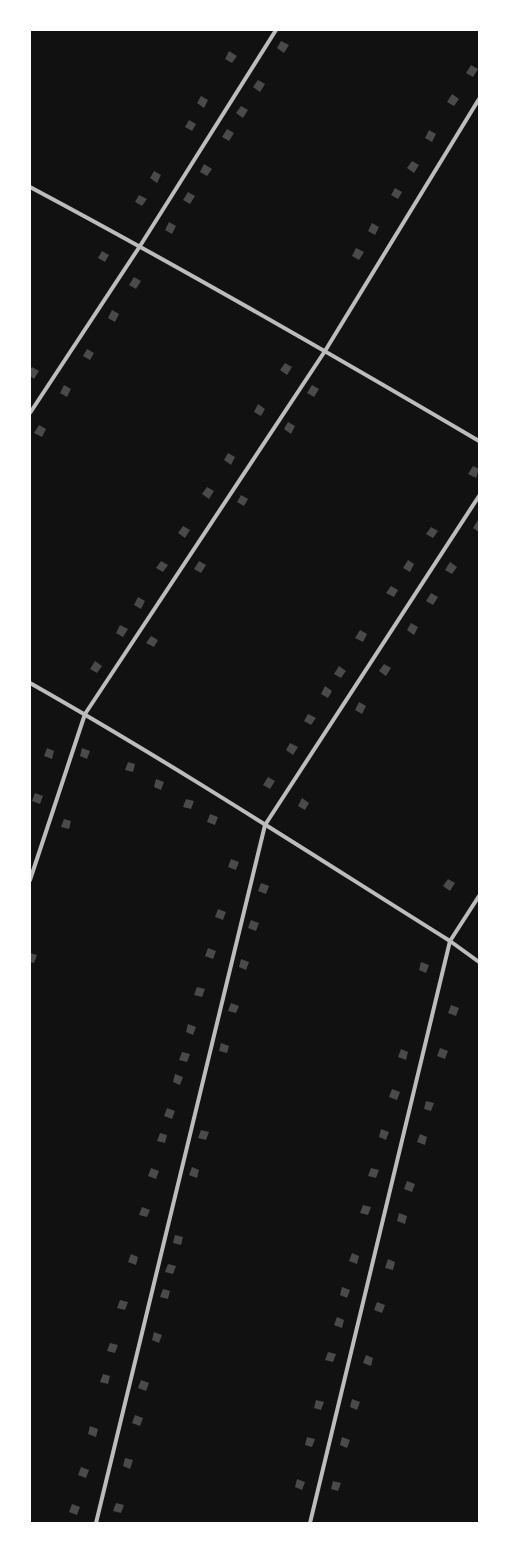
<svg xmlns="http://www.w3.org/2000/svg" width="509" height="1553" font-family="Lora,serif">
<rect width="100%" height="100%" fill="#111"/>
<!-- building -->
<g fill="#4a4a4a">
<polygon points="281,41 289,45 284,53 277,48"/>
<polygon points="229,51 237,56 232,63 225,59"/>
<polygon points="471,65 478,69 473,77 466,73"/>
<polygon points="258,80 265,84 260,92 253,87"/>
<polygon points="452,94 459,99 454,106 447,102"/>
<polygon points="201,96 208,100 204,108 197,103"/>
<polygon points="241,106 248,110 243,118 236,113"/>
<polygon points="189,120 196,124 192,131 185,127"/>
<polygon points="227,129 234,133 229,141 222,137"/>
<polygon points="429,130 436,134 432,142 425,138"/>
<polygon points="412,161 419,165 414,173 407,168"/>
<polygon points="204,164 212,169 207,176 200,172"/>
<polygon points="154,171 161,175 157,183 150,178"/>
<polygon points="395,188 402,192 398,199 391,195"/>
<polygon points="188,192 195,196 190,204 183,200"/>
<polygon points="139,195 147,199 142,206 135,202"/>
<polygon points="169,222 176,226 172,234 165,230"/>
<polygon points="372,223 379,227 375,235 368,231"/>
<polygon points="356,248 364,252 359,260 352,256"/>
<polygon points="102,251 109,255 105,262 98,258"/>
<polygon points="134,277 141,281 136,289 129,285"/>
<polygon points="112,310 119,314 115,322 108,318"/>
<polygon points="87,349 94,353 90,360 83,356"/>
<polygon points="285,363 292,367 287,375 280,370"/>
<polygon points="32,367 39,371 34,379 30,376 30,370"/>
<polygon points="64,385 71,389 67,397 60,393"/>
<polygon points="312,385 319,389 314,397 307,393"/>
<polygon points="258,404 265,409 261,416 254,412"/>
<polygon points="288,422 295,426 291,434 284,429"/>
<polygon points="39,425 46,429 42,437 34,433"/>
<polygon points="228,453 235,457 231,465 224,460"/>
<polygon points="473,466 479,469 476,478 468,474"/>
<polygon points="207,487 214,491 209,499 202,494"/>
<polygon points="241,495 248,499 244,506 237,502"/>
<polygon points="478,520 479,521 479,532 473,528"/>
<polygon points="183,526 190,530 185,538 178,533"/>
<polygon points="431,527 438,531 433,538 426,534"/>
<polygon points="408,560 414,564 410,572 403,568"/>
<polygon points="161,561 168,565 163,572 156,568"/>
<polygon points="199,561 206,565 201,573 194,569"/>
<polygon points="450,562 457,567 452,574 445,570"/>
<polygon points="391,586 398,590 394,597 386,593"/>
<polygon points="431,593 438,597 433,605 426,601"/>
<polygon points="138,597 145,601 141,609 134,605"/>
<polygon points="411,623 418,627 414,635 407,630"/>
<polygon points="120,625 128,629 123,637 116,633"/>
<polygon points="360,630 367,634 363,642 355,638"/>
<polygon points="151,636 158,640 154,647 146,643"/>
<polygon points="95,661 102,666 97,673 90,669"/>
<polygon points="384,664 391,668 386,676 379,671"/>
<polygon points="339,666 346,671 341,678 334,674"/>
<polygon points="325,686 332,691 328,698 321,694"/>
<polygon points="359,702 366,706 362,714 355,710"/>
<polygon points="308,714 316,718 311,725 304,721"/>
<polygon points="290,743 298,747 293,755 286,750"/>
<polygon points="47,748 54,751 52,759 44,756"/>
<polygon points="82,748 90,751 87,759 80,756"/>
<polygon points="128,762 135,764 133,772 125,770"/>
<polygon points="268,777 275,781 270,789 263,785"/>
<polygon points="156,779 164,782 161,790 154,787"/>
<polygon points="35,793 43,796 40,804 32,801"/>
<polygon points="302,798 309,803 305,810 298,806"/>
<polygon points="186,799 194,801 191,809 183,807"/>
<polygon points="210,814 218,817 215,825 207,822"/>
<polygon points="64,819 71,821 69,829 61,827"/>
<polygon points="231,859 239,862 236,870 228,867"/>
<polygon points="448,879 455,883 450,891 443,886"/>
<polygon points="261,883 269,886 266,894 258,891"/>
<polygon points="218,909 226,912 223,920 215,917"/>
<polygon points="251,920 259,923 256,931 248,928"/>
<polygon points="208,948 216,951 213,959 205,956"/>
<polygon points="30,953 37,955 34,963 30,962"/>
<polygon points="241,959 249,962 246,970 239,967"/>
<polygon points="421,962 429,965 426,973 419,970"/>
<polygon points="197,987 205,989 202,997 194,995"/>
<polygon points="231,1003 239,1006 236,1013 228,1011"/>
<polygon points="451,1005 459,1008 456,1016 448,1013"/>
<polygon points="188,1024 196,1027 193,1035 186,1032"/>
<polygon points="221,1043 229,1046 227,1053 219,1051"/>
<polygon points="440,1048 448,1051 445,1059 437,1056"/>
<polygon points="401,1049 408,1052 406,1060 398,1057"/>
<polygon points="182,1052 190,1054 187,1062 179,1060"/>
<polygon points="175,1074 183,1077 180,1085 173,1082"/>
<polygon points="392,1089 400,1092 397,1100 389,1097"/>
<polygon points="426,1101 434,1103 431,1111 424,1109"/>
<polygon points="167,1108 175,1111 172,1119 164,1116"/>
<polygon points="381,1129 389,1132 386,1140 379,1137"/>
<polygon points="201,1130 209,1132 206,1140 198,1138"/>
<polygon points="160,1133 167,1135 165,1143 157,1141"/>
<polygon points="420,1134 427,1137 425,1145 417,1142"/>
<polygon points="192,1167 199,1170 197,1178 189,1175"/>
<polygon points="151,1168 159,1171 156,1179 148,1176"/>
<polygon points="371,1168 379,1170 376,1178 368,1176"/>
<polygon points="407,1181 415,1184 412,1192 404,1189"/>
<polygon points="363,1205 371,1207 368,1215 360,1213"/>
<polygon points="142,1207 150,1210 147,1217 139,1215"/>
<polygon points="399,1213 407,1216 405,1224 397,1221"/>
<polygon points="175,1235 183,1237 181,1245 173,1243"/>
<polygon points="352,1253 359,1256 357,1264 349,1261"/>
<polygon points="131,1254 138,1257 136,1265 128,1262"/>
<polygon points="388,1259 395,1262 393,1270 385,1268"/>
<polygon points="168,1264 176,1266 173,1274 165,1272"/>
<polygon points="342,1287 350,1290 347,1298 340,1295"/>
<polygon points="163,1289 170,1291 168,1299 160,1297"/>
<polygon points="120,1300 128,1302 125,1310 117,1308"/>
<polygon points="377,1302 385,1305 382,1313 374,1310"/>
<polygon points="337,1317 344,1320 342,1328 334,1325"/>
<polygon points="154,1332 162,1335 159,1343 152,1340"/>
<polygon points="110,1343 118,1345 115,1353 107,1351"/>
<polygon points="328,1352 336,1354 333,1362 325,1360"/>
<polygon points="366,1355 373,1358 371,1366 363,1363"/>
<polygon points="103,1374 110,1376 108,1384 100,1382"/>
<polygon points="141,1380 149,1383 146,1391 138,1388"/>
<polygon points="352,1399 360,1402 357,1410 350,1407"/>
<polygon points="316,1400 324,1402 321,1410 314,1408"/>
<polygon points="135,1415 143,1418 140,1426 132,1423"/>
<polygon points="90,1426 98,1429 96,1437 88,1434"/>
<polygon points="307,1437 315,1439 312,1447 305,1445"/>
<polygon points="342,1437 350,1440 347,1448 340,1445"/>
<polygon points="125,1458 133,1460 130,1469 123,1466"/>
<polygon points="81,1467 89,1470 86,1478 78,1475"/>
<polygon points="297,1479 305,1482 302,1490 295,1487"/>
<polygon points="333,1481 341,1483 338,1491 331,1489"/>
<polygon points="116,1503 124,1505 121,1513 113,1511"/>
<polygon points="72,1504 80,1507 77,1515 69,1512"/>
</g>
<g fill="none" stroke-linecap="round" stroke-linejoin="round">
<!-- minor -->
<g stroke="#bcbcbc" stroke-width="4">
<path d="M30,187C182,268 331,354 479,441"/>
<polyline points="30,413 140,246 276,30"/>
<path d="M30,683C173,764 311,854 450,941L479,962"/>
<polyline points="30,880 85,714 325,351 479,99"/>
<polyline points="96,1523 265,825 479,496"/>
<polyline points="310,1523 450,941 479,896"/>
</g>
</g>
<!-- border -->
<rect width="509" height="1553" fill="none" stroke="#ffffff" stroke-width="62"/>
</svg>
